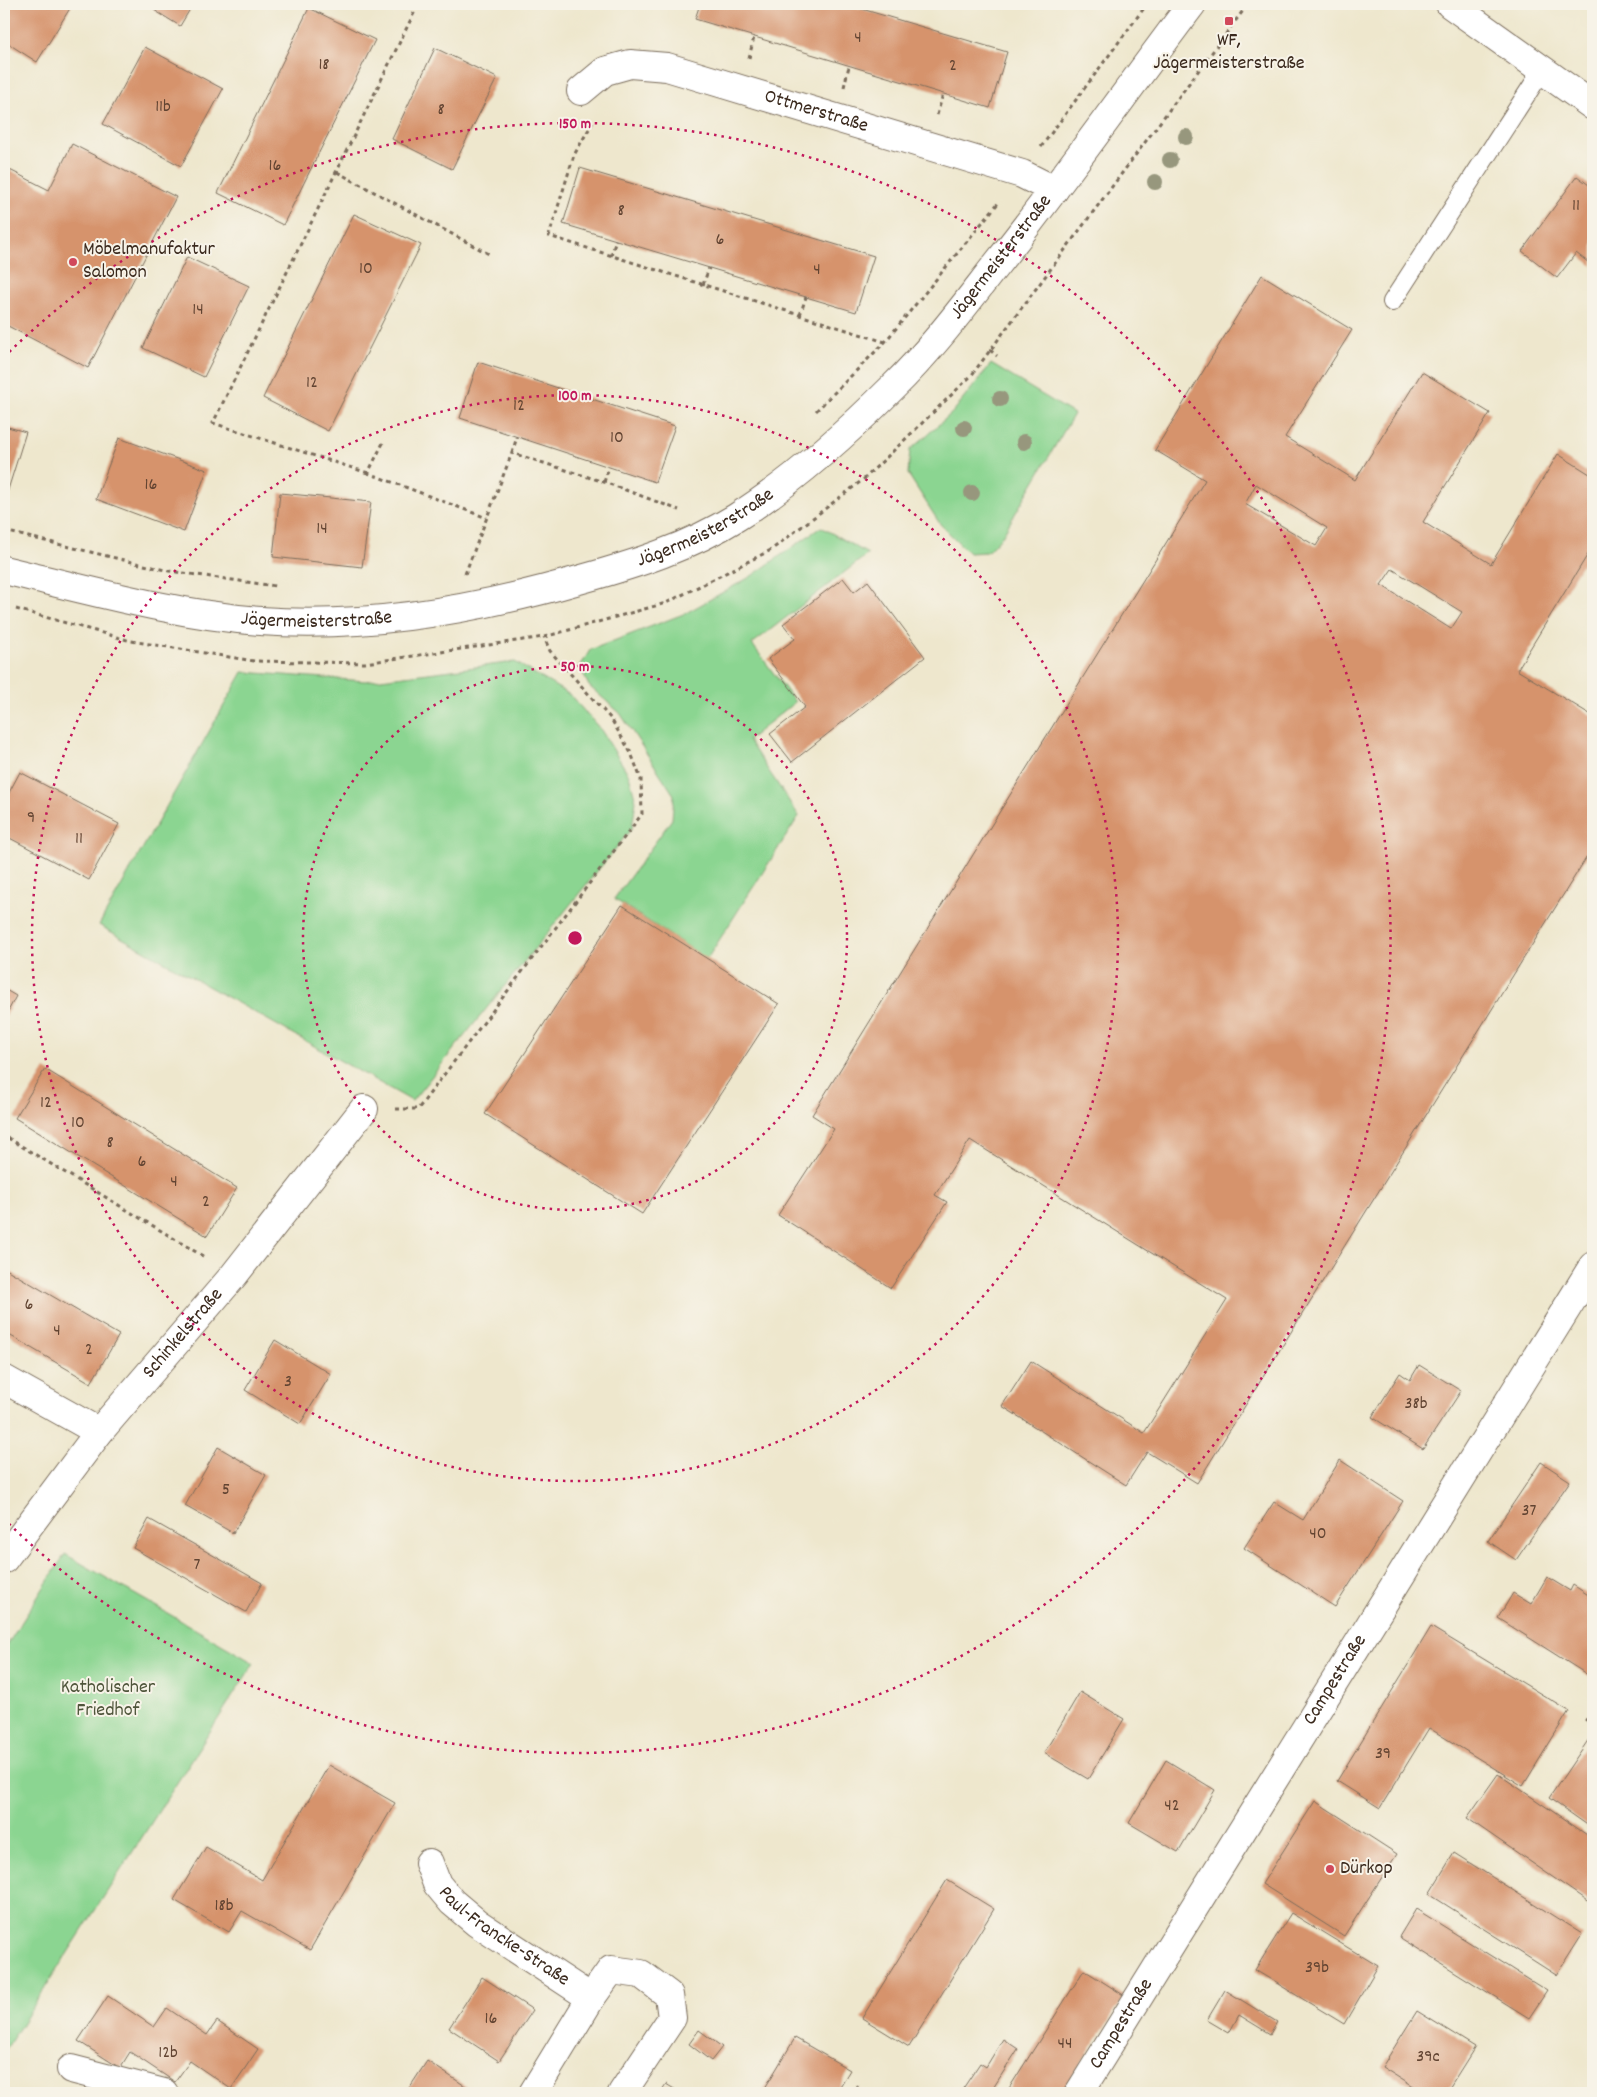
<svg xmlns="http://www.w3.org/2000/svg" width="1597" height="2097" font-family="Dekko,sans-serif">
<rect width="100%" height="100%" fill="#f7f3e8"/>
<filter id="ink" filterUnits="userSpaceOnUse"><feTurbulence type="fractalNoise" baseFrequency=".02" numOctaves="2"/><feDisplacementMap in="SourceGraphic" scale="10" xChannelSelector="R" yChannelSelector="G"/><feConvolveMatrix kernelMatrix="1 2 1 2 8 2 1 2 1" color-interpolation-filters="sRGB"/></filter>
<filter id="wash" filterUnits="userSpaceOnUse"><feTurbulence type="fractalNoise" baseFrequency=".0096" numOctaves="4" result="noise"/><feDisplacementMap in="SourceGraphic" scale="20" xChannelSelector="R" yChannelSelector="G"/><feGaussianBlur stdDeviation="1.12" result="paint"/><feColorMatrix in="noise" values="0 0 0 0 0 0 0 0 0 0 0 0 0 0 0 0 0 1.4 0 .05"/><feComposite in="paint" operator="in"/></filter>
<g filter="url(#wash)">
<rect width="100%" height="100%" fill="#eee7cd"/>
<!-- green -->
<g fill="#8bd591" stroke="#638058">
<polygon points="991,364 1074,414 1002,536 987,552 969,553 940,524 908,474 910,450 953,412"/>
<polygon points="821,527 868,554 752,644 795,702 748,740 799,816 707,959 614,899 672,819 674,795 620,713 589,686 580,667 590,650 686,613 750,577"/>
<polygon points="515,662 570,695 601,730 629,775 636,801 632,828 412,1101 99,925 243,672 365,681"/>
<polygon points="65,1554 254,1663 4,2052 4,1650"/>
</g>
<g id="blocks">
<!-- building -->
<g fill="#d6936c" fill-rule="evenodd">
<polygon points="4,4 71,4 72,5 37,62 4,41"/>
<polygon points="157,4 193,4 180,26 154,10"/>
<polygon points="700,4 845,4 1007,52 990,108 695,19"/>
<polygon points="309,8 375,40 283,225 218,193"/>
<polygon points="145,47 223,89 181,166 103,124"/>
<polygon points="435,48 497,78 452,169 392,139"/>
<polygon points="72,144 176,197 88,368 8,326 4,334 4,167 49,190"/>
<polygon points="580,168 874,256 856,312 563,224"/>
<polygon points="1577,176 1593,188 1593,266 1576,253 1557,278 1522,251"/>
<polygon points="354,214 421,245 328,431 263,398"/>
<polygon points="187,257 249,286 204,377 143,348"/>
<path d="M1262,275L1352,330L1285,437L1355,480L1422,372L1490,413L1423,522L1491,564L1558,454L1593,476V546L1517,670L1593,716V847L1197,1483L1147,1452L1126,1485L1002,1406L1031,1361L1144,1433L1227,1300L970,1140L935,1195L947,1202L891,1288L778,1215L834,1129L812,1115L1205,480L1155,450ZM1256,484L1327,528L1316,546L1245,504ZM1392,569L1462,612L1451,629L1381,585Z"/>
<polygon points="478,362 675,426 655,482 460,418"/>
<polygon points="4,426 26,432 7,493 4,492"/>
<polygon points="119,438 207,470 184,532 96,499"/>
<polygon points="280,493 371,502 362,567 273,557"/>
<polygon points="843,578 854,592 868,581 925,657 792,762 770,734 805,707 768,659 795,639 783,624"/>
<polygon points="20,772 119,824 89,880 4,835 4,802"/>
<polygon points="622,905 779,1004 642,1214 485,1114"/>
<polygon points="4,989 16,996 4,1019"/>
<polygon points="45,1069 237,1188 207,1236 15,1118"/>
<polygon points="4,1268 119,1335 91,1383 4,1332"/>
<polygon points="275,1340 331,1374 300,1424 245,1390"/>
<polygon points="1419,1365 1461,1391 1423,1449 1372,1417 1400,1373 1410,1380"/>
<polygon points="218,1447 266,1475 233,1533 185,1506"/>
<polygon points="1340,1460 1403,1501 1335,1607 1244,1548 1274,1502 1303,1520"/>
<polygon points="1541,1462 1570,1481 1516,1560 1488,1541"/>
<polygon points="149,1519 262,1583 246,1612 133,1548"/>
<polygon points="1547,1577 1570,1591 1573,1585 1593,1598 1593,1672 1591,1677 1498,1618 1513,1593 1531,1604"/>
<polygon points="1431,1627 1569,1711 1523,1786 1429,1728 1380,1808 1337,1781"/>
<polygon points="1080,1692 1124,1719 1088,1779 1044,1753"/>
<polygon points="1593,1733 1593,1829 1549,1798"/>
<polygon points="1166,1760 1215,1790 1178,1852 1129,1823"/>
<polygon points="329,1765 395,1803 310,1950 242,1911 229,1932 174,1900 206,1847 262,1880"/>
<polygon points="1498,1774 1593,1839 1593,1905 1467,1818"/>
<polygon points="1315,1801 1397,1854 1344,1936 1262,1884"/>
<polygon points="1454,1853 1582,1934 1556,1975 1429,1894"/>
<polygon points="947,1880 994,1909 909,2047 862,2018"/>
<polygon points="1416,1909 1547,1991 1529,2018 1399,1937"/>
<polygon points="1291,1913 1378,1966 1344,2024 1255,1970"/>
<polygon points="1084,1970 1125,1996 1062,2093 1006,2093"/>
<polygon points="482,1977 533,2010 499,2061 449,2028"/>
<polygon points="1225,1990 1277,2022 1270,2034 1239,2015 1229,2033 1207,2020"/>
<polygon points="108,1996 154,2027 167,2008 207,2035 217,2021 258,2049 231,2089 190,2061 175,2082 130,2052 120,2068 78,2041"/>
<polygon points="1417,2011 1475,2047 1446,2093 1423,2093 1382,2067"/>
<polygon points="699,2030 722,2047 711,2061 689,2044"/>
<polygon points="795,2038 850,2070 836,2093 762,2093"/>
<polygon points="1003,2039 1018,2049 990,2093 960,2093 980,2063 986,2067"/>
<polygon points="427,2061 476,2093 406,2093"/>
<polygon points="666,2084 681,2093 660,2093"/>
</g>
</g>
</g>
<g filter="url(#ink)">
<use href="#blocks" fill-opacity="0" stroke="#7a6c5b" stroke-width="1"/>
<g fill="none" stroke-linecap="round" stroke-linejoin="round">
<!-- lane casing -->
<g stroke="#7a6c5b" stroke-width="20">
<polyline id="lane" points="1392,302 1543,69"/>
</g>
<!-- street casing -->
<g stroke="#7a6c5b" stroke-width="30">
<g id="street">
<polyline points="1450,4 1593,106"/>
<path id="s1" d="M581,91L605,71L630,64L667,67L1022,174L1054,190"/>
<polyline points="4,1379 99,1432"/>
<path id="s2" d="M4,1559L99,1432L234,1275L364,1109"/>
<path id="s3" d="M429,1863L437,1884L452,1902L477,1923L591,1998"/>
<polyline points="71,2069 164,2093"/>
<polyline points="533,2093 591,1998 611,1970 641,1974 669,1995 672,2018 622,2093"/>
<path id="s4" d="M1079,2093L1593,1266"/>
</g>
</g>
<!-- primary casing -->
<g stroke="#7a6c5b" stroke-width="30">
<g id="primary">
<path id="s5" d="M4,570C88,590 173,614 260,621C368,629 479,609 582,579C636,564 689,547 737,517C794,481 845,435 893,387C931,350 963,307 996,265C1064,180 1126,91 1192,4"/>
</g>
</g>
<!-- path -->
<g stroke="#7a6c5b" stroke-width="3" stroke-dasharray="4 4" stroke-linecap="butt">
<polyline points="749,58 754,37"/>
<polyline points="844,87 849,66"/>
<polyline points="937,115 943,94"/>
<polyline points="593,122 574,155 549,236 885,342"/>
<polyline points="1041,147 1147,4"/>
<polyline points="337,172 489,254"/>
<polyline points="611,256 616,240"/>
<polyline points="703,285 709,268"/>
<polyline points="800,315 806,297"/>
<polyline points="990,350 997,356"/>
<polyline points="816,411 885,342 999,202"/>
<polyline points="383,443 368,473 487,518"/>
<polyline points="512,453 517,437"/>
<polyline points="368,473 213,423 415,11"/>
<polyline points="604,482 609,467"/>
<polyline points="4,531 169,571 275,586"/>
<polyline points="465,574 512,453 604,482 679,510"/>
<polyline points="16,609 131,641 254,661 365,663 544,637 666,603 771,550 864,479 971,376 1248,4"/>
<polyline points="396,1109 418,1109 642,814 641,779 631,753 611,719 550,651 544,637"/>
<polyline points="8,1138 206,1258"/>
<polyline points="1585,1719 1593,1724"/>
<polyline points="853,2093 858,2085"/>
</g>
<!-- lane -->
<use href="#lane" stroke="#fff" stroke-width="18"/>
<!-- street -->
<use href="#street" stroke="#fff" stroke-width="28"/>
<!-- primary -->
<use href="#primary" stroke="#fff" stroke-width="28"/>
</g>
<!-- trees -->
<g fill="#97977d">
<circle cx="1186" cy="137" r="8"/>
<circle cx="1170" cy="160" r="8"/>
<circle cx="1155" cy="182" r="8"/>
<circle cx="1000" cy="399" r="8"/>
<circle cx="964" cy="428" r="8"/>
<circle cx="1024" cy="442" r="8"/>
<circle cx="972" cy="493" r="8"/>
</g>
</g>
<!-- distance rings -->
<g fill="none" stroke="#c2185b" stroke-width="2.5" stroke-dasharray="2.5 5">
<circle cx="575" cy="938" r="272"/>
<circle cx="575" cy="938" r="543"/>
<path d="M4 357A815 815 0 1 1 4 1519"/>
</g>
<!-- markers -->
<g fill="#d1495b" stroke="#f7f3e8" stroke-width="2">
<rect x="1224" y="16" width="10" height="10" rx="2.5"/>
<circle cx="73" cy="262" r="5"/>
<circle cx="1330" cy="1869" r="5"/>
</g>
<g text-anchor="middle" dominant-baseline="central" stroke-width="4" stroke-linejoin="round" paint-order="stroke">
<!-- number labels -->
<g font-size="18" fill="#624432">
<text x="858" y="38">4</text>
<text x="324" y="65">18</text>
<text x="953" y="66">2</text>
<text x="163" y="107">11b</text>
<text x="441" y="110">8</text>
<text x="275" y="166">16</text>
<text x="1576" y="206">11</text>
<text x="621" y="211">8</text>
<text x="720" y="240">6</text>
<text x="366" y="269">10</text>
<text x="817" y="270">4</text>
<text x="198" y="310">14</text>
<text x="312" y="383">12</text>
<text x="519" y="406">12</text>
<text x="617" y="438">10</text>
<text x="151" y="485">16</text>
<text x="322" y="529">14</text>
<text x="31" y="818">9</text>
<text x="79" y="839">11</text>
<text x="46" y="1103">12</text>
<text x="78" y="1123">10</text>
<text x="110" y="1143">8</text>
<text x="142" y="1162">6</text>
<text x="174" y="1182">4</text>
<text x="206" y="1202">2</text>
<text x="29" y="1305">6</text>
<text x="57" y="1331">4</text>
<text x="89" y="1350">2</text>
<text x="288" y="1382">3</text>
<text x="1416" y="1404">38b</text>
<text x="226" y="1490">5</text>
<text x="1529" y="1511">37</text>
<text x="1318" y="1534">40</text>
<text x="197" y="1565">7</text>
<text x="1383" y="1754">39</text>
<text x="1172" y="1806">42</text>
<text x="224" y="1906">18b</text>
<text x="1317" y="1968">39b</text>
<text x="491" y="2019">16</text>
<text x="1065" y="2044">44</text>
<text x="168" y="2053">12b</text>
<text x="1428" y="2057">39c</text>
</g>
<!-- poi labels -->
<g font-size="20" fill="#3b2a1e" stroke="#f7f3e8" text-anchor="start">
<text x="1229" y="41" text-anchor="middle">WF,<tspan x="1229" dy="23">Jägermeisterstraße</tspan></text>
<text x="83" y="250">Möbelmanufaktur<tspan x="83" dy="23">Salomon</tspan></text>
<text x="1340" y="1869">Dürkop</text>
</g>
<!-- street labels -->
<g font-size="20" fill="#3b2a1e" stroke="#f7f3e8">
<text stroke="none"><textPath href="#s1" startOffset="250">Ottmerstraße</textPath></text>
<text stroke="none"><textPath href="#s5" startOffset="1128">Jägermeisterstraße</textPath></text>
<text stroke="none"><textPath href="#s5" startOffset="722">Jägermeisterstraße</textPath></text>
<text stroke="none"><textPath href="#s5" startOffset="318">Jägermeisterstraße</textPath></text>
<text stroke="none"><textPath href="#s2" startOffset="288">Schinkelstraße</textPath></text>
<text stroke="none"><textPath href="#s4" startOffset="486">Campestraße</textPath></text>
<text stroke="none"><textPath href="#s3" startOffset="108">Paul-Francke-Straße</textPath></text>
<text stroke="none"><textPath href="#s4" startOffset="81">Campestraße</textPath></text>
</g>
<!-- park labels -->
<g font-size="20" fill="#4f553b" stroke="#f7f3e8">
<text x="108" y="1688">Katholischer<tspan x="108" dy="23">Friedhof</tspan></text>
</g>
</g>
<circle cx="575" cy="938" r="8" fill="#c2185b" stroke="#f7f3e8" stroke-width="2.5"/>
<g font-size="15" text-anchor="middle" font-weight="bold" fill="#c2185b" stroke="#f7f3e8" stroke-width="4" stroke-linejoin="round" paint-order="stroke">
<text x="575" y="128">150 m</text>
<text x="575" y="400">100 m</text>
<text x="575" y="671">50 m</text>
</g>
<!-- margin -->
<rect width="1597" height="2097" fill="none" stroke="#f7f3e8" stroke-width="20"/>
</svg>
